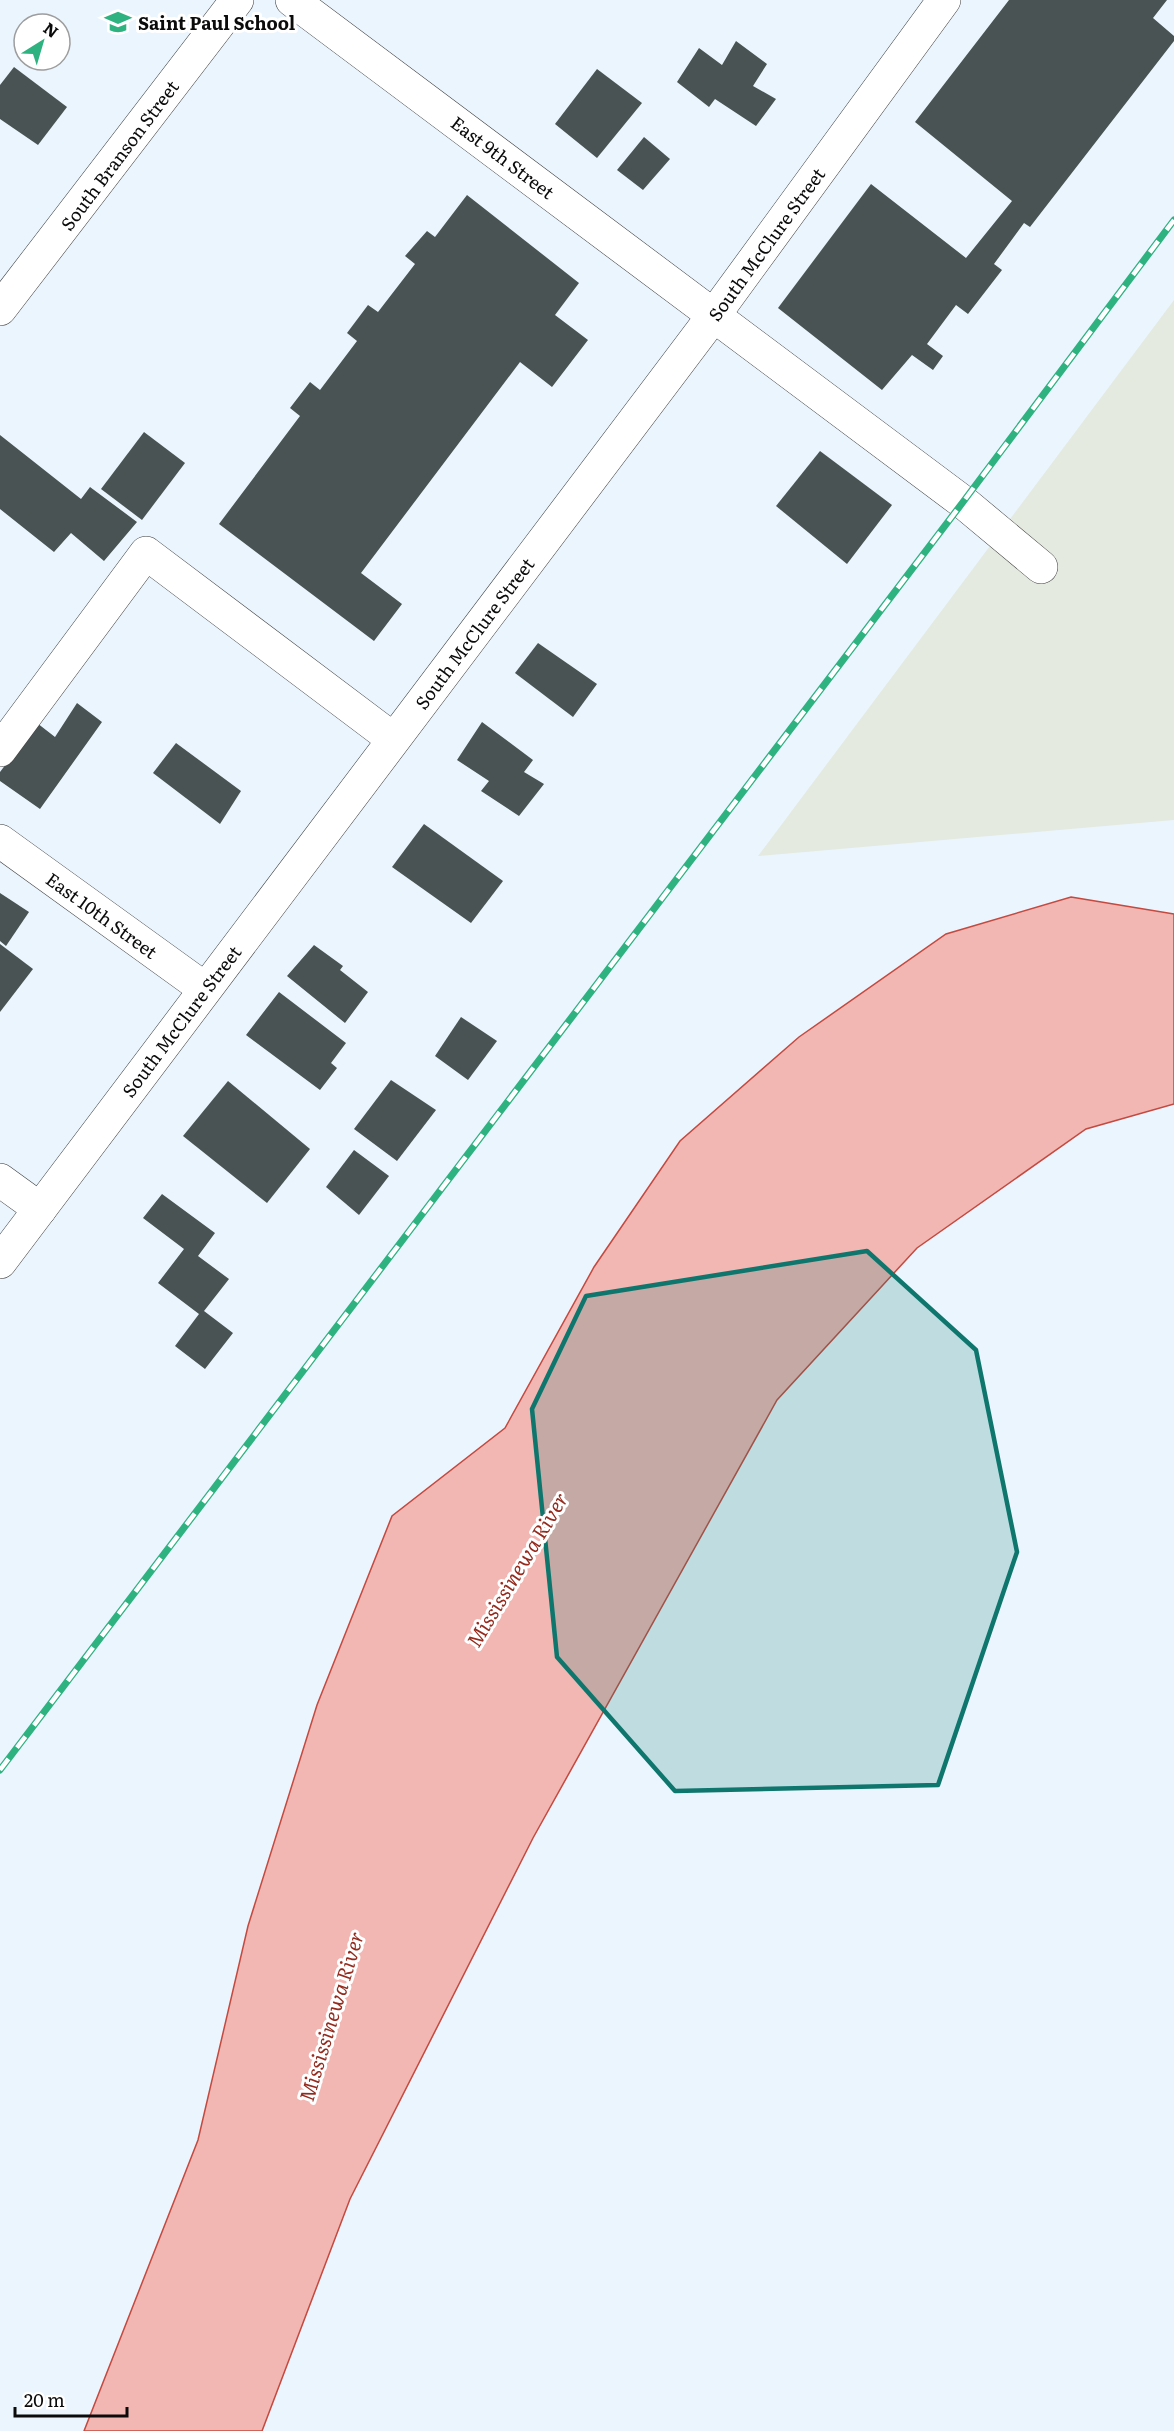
<svg xmlns="http://www.w3.org/2000/svg" width="1174" height="2431" font-family="Literata,serif">
<rect width="100%" height="100%" fill="#ebf5fe"/>
<!-- industrial -->
<polygon fill="#e4eae0" points="1174,300 1174,820 758,856"/>
<!-- water -->
<polygon fill="#f2b6b3" stroke="#c4493f" stroke-width="1.5" points="1071,897 1174,914 1174,1104 1086,1129 917,1248 777,1400 533,1838 350,2199 262,2431 84,2431 198,2140 248,1926 317,1705 392,1516 505,1428 594,1267 680,1141 799,1037 946,934"/>
<!-- building -->
<g fill="#495353">
<polygon points="1009,0 1167,0 1153,18 1174,36 1174,41 1030,227 1024,223 994,264 1002,270 968,314 956,305 927,344 943,356 933,370 912,355 882,390 778,308 871,184 966,258 1012,201 915,122"/>
<polygon points="736,41 767,64 753,86 776,99 756,126 715,99 709,107 677,82 699,48 722,65"/>
<polygon points="14,67 67,107 38,145 0,119 0,85"/>
<polygon points="597,69 642,103 597,158 555,124"/>
<polygon points="644,137 670,159 643,190 617,170"/>
<polygon points="467,195 579,283 555,315 588,340 552,387 520,362 361,573 402,604 374,641 219,524 300,416 290,408 310,382 320,390 357,341 347,333 368,305 378,312 415,264 405,256 427,231 435,237"/>
<polygon points="144,432 185,463 142,520 101,489"/>
<polygon points="0,435 81,499 90,487 137,522 104,561 71,533 54,552 0,509"/>
<polygon points="820,451 892,505 847,564 776,506"/>
<polygon points="538,643 597,684 573,717 515,673"/>
<polygon points="77,703 102,722 40,809 0,781 0,772 37,723 55,737"/>
<polygon points="482,722 533,760 524,772 544,784 519,816 481,791 489,781 457,760"/>
<polygon points="176,743 241,791 220,824 153,773"/>
<polygon points="424,824 503,881 471,923 392,867"/>
<polygon points="0,893 29,912 6,946 0,941"/>
<polygon points="0,944 33,969 0,1012"/>
<polygon points="314,945 343,966 340,970 368,992 345,1023 287,976"/>
<polygon points="279,992 346,1043 331,1063 337,1068 320,1090 246,1035"/>
<polygon points="461,1017 497,1041 468,1080 435,1056"/>
<polygon points="391,1080 436,1110 397,1161 354,1129"/>
<polygon points="228,1081 310,1149 267,1203 183,1136"/>
<polygon points="354,1150 389,1176 359,1215 326,1187"/>
<polygon points="162,1194 215,1233 198,1256 229,1279 204,1311 233,1333 205,1369 175,1346 199,1314 158,1283 184,1249 143,1218"/>
</g>
<g fill="none" stroke-linecap="round" stroke-linejoin="round">
<!-- minor casing -->
<g stroke="#3e3e3e" stroke-width="34">
<g id="minor">
<polyline points="292,0 963,502 1041,567"/>
<polyline points="0,309 237,0"/>
<polyline points="0,750 146,553 393,739"/>
<polyline points="0,841 205,989"/>
<polyline points="0,1180 40,1209"/>
<polyline points="0,1262 714,315 944,0"/>
</g>
</g>
<!-- minor -->
<use href="#minor" stroke="#fff" stroke-width="33"/>
<!-- rail casing -->
<g stroke="#2db280" stroke-width="7">
<polyline id="rail" points="0,1770 963,502 1174,220"/>
</g>
<!-- rail -->
<use href="#rail" stroke="#fff" stroke-width="4.5" stroke-dasharray="14" stroke-linecap="butt"/>
</g>
<!-- marked area -->
<path fill="#0f766e" fill-opacity="0.2" stroke="#0f766e" stroke-width="4.5" stroke-linejoin="round" d="M867,1251L976,1350L1017,1552L938,1785L675,1791L557,1657L532,1409L586,1296Z"/>
<!-- icons -->
<defs>
<g id="school-bare" transform="scale(2.07)"><path d="M0-5L7-2L0 1L-7-2ZM-4 1L0 2.5L4 1V4Q0 6-4 4Z" fill="#2db280" stroke="#fff" stroke-width="2.5" paint-order="stroke"/></g>
</defs>
<g fill-rule="evenodd">
<use href="#school-bare" x="118" y="22"/>
</g>
<g text-anchor="middle" dominant-baseline="central" stroke-width="6" stroke-linejoin="round" paint-order="stroke">
<!-- poi labels -->
<g font-size="18" font-weight="bold" fill="#0b0b0b" stroke="#fff" text-anchor="start">
<text x="138" y="22">Saint Paul School</text>
</g>
<!-- street labels -->
<g font-size="18" fill="#0b0b0b" stroke="#fff">
<text transform="translate(119 155) rotate(-53)">South Branson Street</text>
<text transform="translate(503 157) rotate(37)">East 9th Street</text>
<text transform="translate(766 244) rotate(-54)">South McClure Street</text>
<text transform="translate(474 633) rotate(-53)">South McClure Street</text>
<text transform="translate(102 915) rotate(36)">East 10th Street</text>
<text transform="translate(181 1021) rotate(-53)">South McClure Street</text>
</g>
<!-- water labels -->
<g font-size="20" font-style="italic" fill="#942b1e" stroke="#fff">
<text transform="translate(516 1569) rotate(-59)">Mississinewa River</text>
<text transform="translate(330 2016) rotate(-73)">Mississinewa River</text>
</g>
</g>
<!-- north arrow -->
<g transform="translate(42 42) rotate(37)"><circle r="28" fill="#ffffff" stroke="#9d9d9d" stroke-width="1.5"/>
<path d="M0-4.5L10 22L0 15L-10 22Z" fill="#2db280"/>
<text y="-9" font-size="16" font-weight="bold" text-anchor="middle" fill="#0b0b0b">N</text>
</g>
<!-- scale -->
<path d="M15 2407v9h112v-9" fill="none" stroke="#0b0b0b" stroke-width="3"/>
<text x="24" y="2407" font-size="18" fill="#0b0b0b" stroke="#ffffff" stroke-width="4.5" paint-order="stroke">20 m</text>
</svg>
